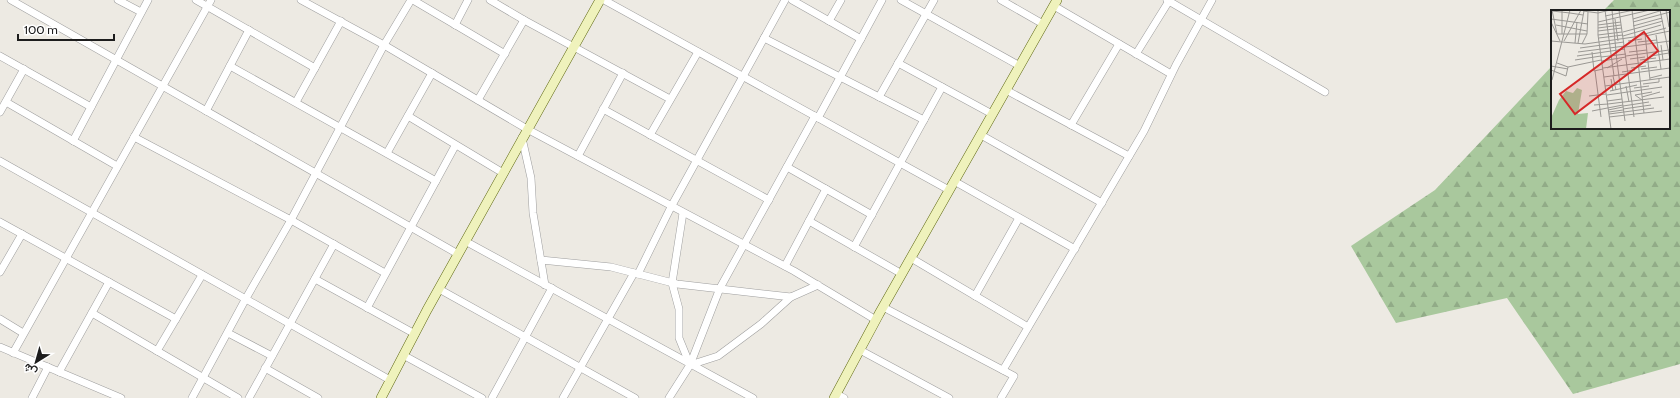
<svg xmlns="http://www.w3.org/2000/svg" width="1680" height="398" font-family="Cabin,Vazirmatn,sans-serif">
<defs>
<pattern id="forest-firs" width="22" height="20" patternUnits="userSpaceOnUse"><rect width="22" height="20" fill="#a9c89d"/><path d="M5 1l3.5 6h-7zM16 11l3.5 6h-7z" fill="#91ab87"/></pattern>
</defs>
<rect width="100%" height="100%" fill="#edeae3"/>
<!-- forest -->
<polygon fill="url(#forest-firs)" points="1614,0 1680,0 1680,364 1573,394 1507,298 1396,323 1351,246 1435,190 1552,66 1552,128 1669,128 1669,11 1603,11"/>
<g fill="none" stroke-linecap="round" stroke-linejoin="round">
<!-- street casing -->
<g stroke="#9e9e9e" stroke-width="8">
<g id="street">
<polyline points="11,0 458,254"/>
<polyline points="118,0 141,12"/>
<polyline points="196,0 315,68"/>
<polyline points="301,0 384,45 527,129 794,271 876,320"/>
<polyline points="413,0 505,54"/>
<polyline points="490,0 524,20 670,99"/>
<polyline points="604,0 949,190"/>
<polyline points="792,0 861,39"/>
<polyline points="901,0 1020,66"/>
<polyline points="1001,0 1043,24"/>
<polyline points="1167,0 1325,92"/>
<polyline points="1054,6 1171,74"/>
<polyline points="829,21 841,0"/>
<polyline points="455,25 468,0"/>
<polyline points="764,38 924,120"/>
<polyline points="1136,54 1169,1"/>
<polyline points="0,56 91,107"/>
<polyline points="898,63 992,114"/>
<polyline points="230,66 436,181"/>
<polyline points="1006,90 1129,156"/>
<polyline points="879,97 934,0"/>
<polyline points="478,100 524,20"/>
<polyline points="6,102 117,166"/>
<polyline points="296,102 341,21"/>
<polyline points="603,109 769,200"/>
<polyline points="206,111 249,30"/>
<polyline points="0,112 24,69"/>
<polyline points="408,116 503,173"/>
<polyline points="818,118 882,0"/>
<polyline points="1071,125 1119,44"/>
<polyline points="650,135 698,52"/>
<polyline points="981,135 1102,203"/>
<polyline points="134,137 291,220 385,273"/>
<polyline points="522,138 531,178 533,213 545,285"/>
<polyline points="73,141 148,0"/>
<polyline points="387,153 432,73"/>
<polyline points="578,156 623,73"/>
<polyline points="0,161 390,380"/>
<polyline points="787,167 872,215"/>
<polyline points="954,181 1075,249"/>
<polyline points="683,213 672,283 679,309 679,338 690,365 718,356 761,324 791,297"/>
<polyline points="809,221 902,274"/>
<polyline points="0,222 176,319"/>
<polyline points="465,241 753,398"/>
<polyline points="854,247 942,87"/>
<polyline points="911,258 1028,327"/>
<polyline points="541,260 611,267 677,284 791,297 818,285"/>
<polyline points="785,266 826,189"/>
<polyline points="0,272 22,234"/>
<polyline points="638,274 671,207 785,0"/>
<polyline points="315,279 415,334"/>
<polyline points="439,289 635,398"/>
<polyline points="975,296 1019,218"/>
<polyline points="883,307 1014,376 1001,398"/>
<polyline points="367,308 455,146"/>
<polyline points="92,313 238,398"/>
<polyline points="0,319 23,333"/>
<polyline points="228,333 272,356"/>
<polyline points="0,347 121,398"/>
<polyline points="860,350 949,398"/>
<polyline points="157,351 202,275"/>
<polyline points="13,353 211,0"/>
<polyline points="403,355 482,398"/>
<polyline points="265,368 318,398"/>
<polyline points="1003,370 1144,131 1176,65 1212,0"/>
<polyline points="59,372 109,282"/>
<polyline points="836,394 844,398"/>
<polyline points="32,398 48,367"/>
<polyline points="192,398 245,300 291,220 384,45 411,0"/>
<polyline points="249,398 334,244"/>
<polyline points="492,398 552,288"/>
<polyline points="563,398 634,273"/>
<polyline points="669,398 690,365 720,288 815,116"/>
</g>
</g>
<!-- secondary casing -->
<g stroke="#5d6710" stroke-width="10">
<g id="secondary">
<polyline points="381,398 427,310 600,0"/>
<polyline points="834,398 879,314 1057,0"/>
</g>
</g>
<!-- street -->
<use href="#street" stroke="#fff" stroke-width="7"/>
<!-- secondary -->
<use href="#secondary" stroke="#eff2bc" stroke-width="9"/>
</g>
<!-- overview -->
<g transform="translate(1551 10)">
<rect width="119" height="119" fill="#edeae3"/>
<path d="M26,78L31,80L27,104L37,103L35,119H0V108L8,90L15,81L22,83Z" fill="#a9c89d"/>
<path fill="none" stroke="#9a9894" stroke-width="1" d="M1,0L6,24H36M11,0V24M47,0V25L60,119M54,0L63,66M61,0L66,52M68,0L83,107M81,0L93,103M109,0L119,49M115,0L118,17M1,1L19,3M32,1L47,3L59,0M19,3L32,5M54,6L83,0M0,9L37,14M64,9L67,31M82,9L112,0M0,12L9,31M47,12L99,0M82,12L119,2M5,15L36,21M47,15L70,12M82,16L111,8M47,18L70,15M47,21L71,18M72,22L112,11M94,24L99,70M47,25L71,22M105,25L110,59M72,26L110,15M94,26L119,21M48,28L72,25M0,31L34,34L83,27L115,18M13,31L30,0M77,31L91,29M87,32L106,30M24,33L26,12M27,33L33,1M31,34L36,24L37,2M110,35L112,50M74,37L119,31M29,38L73,32M27,42L74,36M41,42L43,61L52,59M78,42L96,40M26,46L74,39M75,46L118,40M100,46L118,43M50,47L75,44M79,49L94,47M24,50L50,46M89,50L105,48M51,51L75,47M66,52L74,111M6,53L17,57L50,50M0,56L17,59M52,58L119,49M56,58L71,49M80,58L95,56M90,59L106,57M0,60L15,66L17,57M44,61L50,107M71,62L84,60M62,66L65,80M53,67L119,58M99,68L111,65M60,69L62,81M1,70L19,0M92,74L108,72V69M54,76L119,67M75,76L78,92M83,78L98,76M59,81L86,75M56,85L111,77M38,86L55,84M91,87L109,82M91,90L84,85L101,82M56,91L71,89M57,94L113,87M43,95L57,94M72,96L98,92M72,99L100,95M57,100L72,97M41,101L72,95M58,102L72,100M58,104L103,98M58,107L111,101"/>
<path fill="#d62828" fill-opacity="0.15" stroke="#d62828" stroke-width="2" d="M93,22L107,41L24,104L9,84Z"/>
<rect width="119" height="119" fill="none" stroke="#1d1d1d" stroke-width="2"/>
</g>
<!-- north arrow -->
<g transform="translate(36 362) rotate(217)" stroke="#ffffff" stroke-width="3" paint-order="stroke">
<path d="M0-3L7 15L0 10L-7 15Z" fill="#1d1d1d"/>
<text y="-6" font-size="11" font-weight="bold" text-anchor="middle" fill="#1d1d1d">ش</text>
</g>
<!-- scale -->
<path d="M18 34v6h96v-6" fill="none" stroke="#1d1d1d" stroke-width="2"/>
<text x="24" y="34" font-size="12" fill="#1d1d1d" stroke="#ffffff" stroke-width="3" paint-order="stroke">100 m</text>
</svg>
